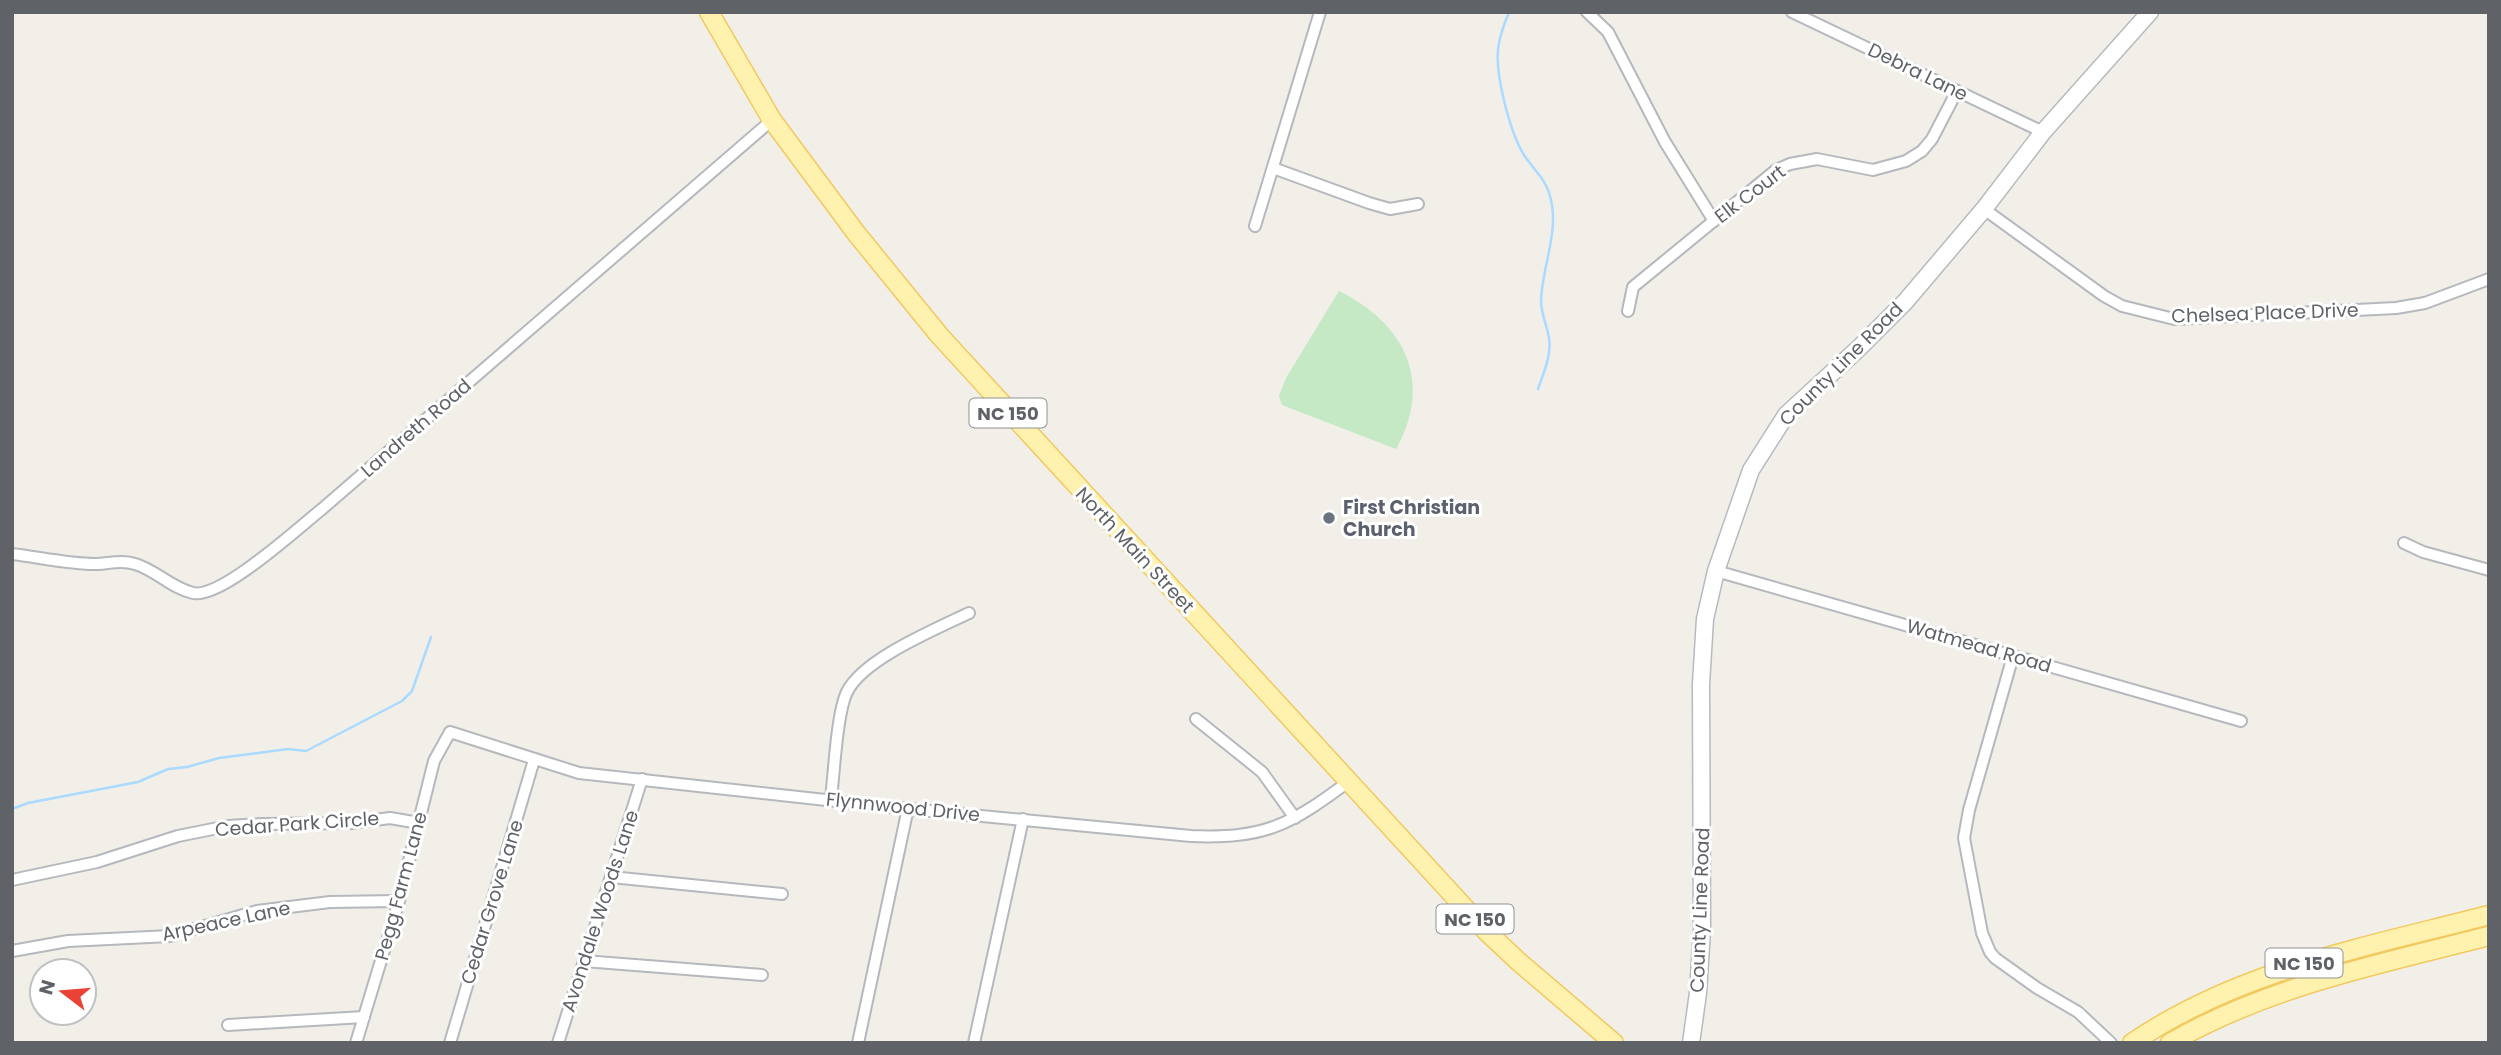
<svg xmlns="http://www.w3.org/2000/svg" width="2501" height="1055" font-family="Poppins,sans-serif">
<rect width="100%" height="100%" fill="#f1efe8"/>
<!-- green -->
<path fill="#c5e8c5" d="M1339,291C1404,323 1434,381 1396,449L1282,405L1279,396L1286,378Z"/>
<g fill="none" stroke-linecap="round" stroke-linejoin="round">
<!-- stream -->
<g stroke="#aadaff" stroke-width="2.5">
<path d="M1509,12C1505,22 1501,32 1499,43C1493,70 1510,132 1524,155C1533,169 1546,179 1550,196C1560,231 1542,266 1541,301C1541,314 1547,325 1549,338C1552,355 1543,374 1538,389"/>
<polyline points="12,809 28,803 138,782 168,769 187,767 219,758 288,749 306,751 402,701 412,691 431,637"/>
</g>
<!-- street casing -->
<g stroke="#b5b8bc" stroke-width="14">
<g id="street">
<polyline points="1587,12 1608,32 1665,142 1714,221"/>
<polyline points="1792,12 2043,132"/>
<polyline points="1273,168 1369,203 1390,209 1418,204"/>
<polyline points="1984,209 2104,296 2122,306 2174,319 2396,308 2425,303 2489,279"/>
<polyline points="1255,226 1320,12"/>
<polyline points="1628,311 1633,287 1776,170 1790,164 1817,159 1873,170 1906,161 1922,151 1932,139 1957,91"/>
<polyline points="2404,543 2423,552 2489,570"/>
<path d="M12,554C38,557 74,565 98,564C112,563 122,560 135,564C156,570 171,588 193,593C221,599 298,528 322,509L772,120"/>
<polyline points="1716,571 2241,721"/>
<polyline points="2013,656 1969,810 1964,838 1982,933 1990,952 1995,958 2037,988 2078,1012 2111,1043"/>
<polyline points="1196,719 1262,772 1295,818"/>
<path d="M831,799C834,773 837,712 847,692C863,659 936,629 969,613"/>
<polyline points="611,877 782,894"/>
<polyline points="12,880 97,862 178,836 228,826 262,824 352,823 390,818 419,823"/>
<polyline points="12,951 68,941 170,936 257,911 330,902 399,901"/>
<polyline points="584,961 762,975"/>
<polyline points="228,1025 364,1017"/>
<path d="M356,1043L399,901L434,761L450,732L579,773L899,808L1191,836C1265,839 1290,825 1348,782"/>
<polyline points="450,1043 534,760"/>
<polyline points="558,1043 642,779"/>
<polyline points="858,1043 908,808"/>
<polyline points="974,1043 1023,819"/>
</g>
</g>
<!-- secondary casing -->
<g stroke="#b6babf" stroke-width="19">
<polyline id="secondary" points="1691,1043 1698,993 1702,930 1701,684 1705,619 1716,571 1751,470 1786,415 1859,348 1905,302 1984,209 2043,132 2150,12"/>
</g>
<!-- primary casing -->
<g stroke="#f2c960" stroke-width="21">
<g id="primary">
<polyline points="709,12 772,120 856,233 939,335 1486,931 1519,962 1614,1043"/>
<path d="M2132,1043C2239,970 2366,947 2489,915"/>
<path d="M2170,1043C2269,986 2380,964 2489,936"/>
</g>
</g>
<!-- street -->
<use href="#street" stroke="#fff" stroke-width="10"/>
<!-- secondary -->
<use href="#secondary" stroke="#fff" stroke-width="16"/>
<!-- primary -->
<use href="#primary" stroke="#fff2af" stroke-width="18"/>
</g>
<!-- markers -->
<circle fill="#6b7280" stroke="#fff" stroke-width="2.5" cx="1329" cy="518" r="7"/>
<g text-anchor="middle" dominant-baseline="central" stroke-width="6" stroke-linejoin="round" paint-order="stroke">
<!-- shield labels -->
<g fill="#fff" stroke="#8f9295" stroke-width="2">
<rect x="969.5" y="398.5" width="77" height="29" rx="5"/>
<rect x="1436.5" y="904.5" width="77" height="29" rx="5"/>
<rect x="2265.5" y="948.5" width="77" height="29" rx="5"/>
</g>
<g font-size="18" font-weight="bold" fill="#5f6368">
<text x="1008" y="413">NC 150</text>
<text x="1475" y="919">NC 150</text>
<text x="2304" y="963">NC 150</text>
</g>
<!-- street labels -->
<g font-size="19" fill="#5f6368" stroke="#fff">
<text transform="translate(1918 72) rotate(26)">Debra Lane</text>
<text transform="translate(1750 194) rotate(-37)">Elk Court</text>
<text transform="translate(2265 313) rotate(-2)">Chelsea Place Drive</text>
<text transform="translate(1841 364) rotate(-45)">County Line Road</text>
<text transform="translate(416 428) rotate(-41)">Landreth Road</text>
<text transform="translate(1135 550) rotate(47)">North Main Street</text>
<text transform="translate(1979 646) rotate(16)">Watmead Road</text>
<text transform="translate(903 807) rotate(6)">Flynnwood Drive</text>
<text transform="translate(297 824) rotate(-4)">Cedar Park Circle</text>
<text transform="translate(401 886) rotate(-75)">Pegg Farm Lane</text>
<text transform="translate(492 902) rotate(-73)">Cedar Grove Lane</text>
<text transform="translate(1700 910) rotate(-88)">County Line Road</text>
<text transform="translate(600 911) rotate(-72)">Avondale Woods Lane</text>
<text transform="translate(226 921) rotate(-12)">Arpeace Lane</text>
</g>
<!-- worship labels -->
<g font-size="19" font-weight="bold" fill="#5b616d" stroke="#fff" text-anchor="start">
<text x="1343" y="507">First Christian<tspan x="1343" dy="22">Church</tspan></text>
</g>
</g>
<!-- border -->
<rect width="2501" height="1055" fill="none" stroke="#5f6368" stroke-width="28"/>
<!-- north arrow -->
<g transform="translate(63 992) rotate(286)"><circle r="33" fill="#ffffff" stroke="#bfc1c3" stroke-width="2"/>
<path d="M0-5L12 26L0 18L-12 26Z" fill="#ea4335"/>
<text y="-10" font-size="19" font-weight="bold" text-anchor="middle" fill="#5f6368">N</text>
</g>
</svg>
